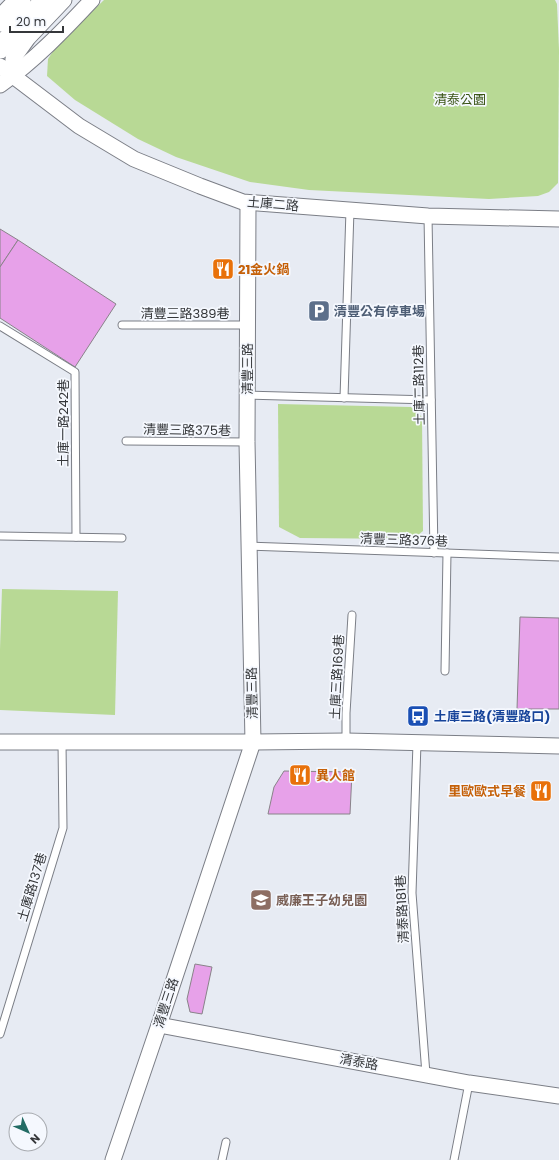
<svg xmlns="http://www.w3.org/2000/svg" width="559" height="1160" font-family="Poppins,'Noto Sans TC',sans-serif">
<rect width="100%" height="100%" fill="#e7ebf3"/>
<!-- green -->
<g fill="#b8d995">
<polygon points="104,0 555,0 557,4 559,50 558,183 549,192 538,196 489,199 309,190 250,182 176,157 138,139 75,100 47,76 48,59 57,45"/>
<polygon points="278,404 411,407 422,417 423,531 413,539 300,538 279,527"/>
<polygon points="2,589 118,591 115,715 0,710 0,649"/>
</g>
<!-- building -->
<g fill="#e7a1e9" stroke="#898389">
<polygon points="0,229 18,240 0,267"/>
<polygon points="18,240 116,304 75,367 0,318 0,267"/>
<polygon points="520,617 559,618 559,709 517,709"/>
<polygon points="284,771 352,772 350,814 268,814 274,787"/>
<polygon points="195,964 212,967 202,1014 190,1012 187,999"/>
</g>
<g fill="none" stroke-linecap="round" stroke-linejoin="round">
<!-- lane casing -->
<g stroke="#7b7e86" stroke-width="9">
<g id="lane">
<polyline points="428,216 434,553"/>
<polyline points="122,325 247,325"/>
<polyline points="0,326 75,372 76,537"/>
<polyline points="247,395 431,400"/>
<polyline points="344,398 350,210"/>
<polyline points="126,441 247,442"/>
<polyline points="0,536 122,538"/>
<polyline points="248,546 559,557"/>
<polyline points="445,671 447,553"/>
<polyline points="346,741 346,713 352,615"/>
<polyline points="417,743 412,893 426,1074"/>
<polyline points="0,1034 63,828 62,742"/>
<polyline points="222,1160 226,1142"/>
<polyline points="454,1160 469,1083"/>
</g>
</g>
<!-- street casing -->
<g stroke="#7b7e86" stroke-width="17">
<g id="street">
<polyline points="0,66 79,126 134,159 200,186 243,202 428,216 559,219"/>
<polyline points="12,76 13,59 28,38 64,0"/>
<path d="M0,85C34,61 64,30 92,0"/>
<polyline points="0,742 253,742 346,741 559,746"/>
<polyline points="159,1025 469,1083 559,1096"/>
<polyline points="113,1160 159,1025 253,742 247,442 248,203"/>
</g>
</g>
<!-- secondary casing -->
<g stroke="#7b7e86" stroke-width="23">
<g id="secondary">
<polyline points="0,21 20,0"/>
<polyline points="0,48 46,0"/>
</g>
</g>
<!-- lane -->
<use href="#lane" stroke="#fff" stroke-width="7"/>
<!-- street -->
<use href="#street" stroke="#fff" stroke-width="15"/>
<!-- secondary -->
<use href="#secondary" stroke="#fff" stroke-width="21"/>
</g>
<!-- icons -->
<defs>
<g id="restaurant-square" transform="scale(1.15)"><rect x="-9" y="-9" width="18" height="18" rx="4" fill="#e8710a" stroke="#f5f8fe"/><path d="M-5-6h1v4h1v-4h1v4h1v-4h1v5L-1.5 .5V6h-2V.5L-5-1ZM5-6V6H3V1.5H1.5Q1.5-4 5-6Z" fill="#fff"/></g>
<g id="parking-square" transform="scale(1.15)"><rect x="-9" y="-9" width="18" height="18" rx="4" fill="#5c6f8a" stroke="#f5f8fe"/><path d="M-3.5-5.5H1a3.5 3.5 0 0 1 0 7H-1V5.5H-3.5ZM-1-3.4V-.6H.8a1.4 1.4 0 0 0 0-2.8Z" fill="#fff"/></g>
<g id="bus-square" transform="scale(1.15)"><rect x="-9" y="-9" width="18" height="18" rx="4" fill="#1a4fb4" stroke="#f5f8fe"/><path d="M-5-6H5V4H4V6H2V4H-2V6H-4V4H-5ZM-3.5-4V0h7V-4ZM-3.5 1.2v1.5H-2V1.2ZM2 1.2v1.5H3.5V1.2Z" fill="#fff"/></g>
<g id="school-square" transform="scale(1.15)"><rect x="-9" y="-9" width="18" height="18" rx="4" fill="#8d6e63" stroke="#f5f8fe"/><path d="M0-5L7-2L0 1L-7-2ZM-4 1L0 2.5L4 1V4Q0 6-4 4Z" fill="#fff"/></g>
</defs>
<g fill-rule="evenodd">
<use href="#restaurant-square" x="223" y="269"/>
<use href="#parking-square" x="319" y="311"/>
<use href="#bus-square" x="418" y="716"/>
<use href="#restaurant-square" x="300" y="775"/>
<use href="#restaurant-square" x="541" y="791"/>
<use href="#school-square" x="261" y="900"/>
</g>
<g text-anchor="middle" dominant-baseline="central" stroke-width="3.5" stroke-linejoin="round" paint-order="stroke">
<!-- park labels -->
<g font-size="13" fill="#3a5416" stroke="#f5f8fe">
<text x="460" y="99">清泰公園</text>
</g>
<!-- street labels -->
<g font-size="13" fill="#35373a" stroke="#f5f8fe">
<text transform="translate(273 204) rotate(5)">土庫二路</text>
<text x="185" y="313">清豐三路389巷</text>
<text transform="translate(247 369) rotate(-90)">清豐三路</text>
<text transform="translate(419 385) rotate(-91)">土庫二路112巷</text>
<text transform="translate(63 423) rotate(-90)">土庫一路242巷</text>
<text transform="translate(187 430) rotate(1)">清豐三路375巷</text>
<text transform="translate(404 540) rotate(2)">清豐三路376巷</text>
<text transform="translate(337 677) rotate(-87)">土庫三路169巷</text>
<text transform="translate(252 693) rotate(-91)">清豐三路</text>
<text transform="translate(32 887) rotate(-73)">土庫路137巷</text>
<text transform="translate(402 909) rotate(-93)">清泰路181巷</text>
<text transform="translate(166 1003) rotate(-72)">清豐三路</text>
<text transform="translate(359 1062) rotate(10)">清泰路</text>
</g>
<!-- food labels -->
<g font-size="13" font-weight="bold" fill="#c56008" stroke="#f5f8fe" text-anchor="start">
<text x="238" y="269">21金火鍋</text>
<text x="316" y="775">異人館</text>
<text x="526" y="791" text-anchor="end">里歐歐式早餐</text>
</g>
<!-- service labels -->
<g font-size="13" font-weight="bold" fill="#4e5e75" stroke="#f5f8fe" text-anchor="start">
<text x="334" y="311">清豐公有停車場</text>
</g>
<!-- transit labels -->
<g font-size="13" font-weight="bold" fill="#164399" stroke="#f5f8fe" text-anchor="start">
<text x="434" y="716">土庫三路(清豐路口)</text>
</g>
<!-- education labels -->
<g font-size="13" font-weight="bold" fill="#785e54" stroke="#f5f8fe" text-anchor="start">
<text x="276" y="900">威廉王子幼兒園</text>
</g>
</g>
<!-- north arrow -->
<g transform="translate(28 1132) rotate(135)"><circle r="19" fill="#f5f8fe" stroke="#a8abb0"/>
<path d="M0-3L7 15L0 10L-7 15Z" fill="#226b64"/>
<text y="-6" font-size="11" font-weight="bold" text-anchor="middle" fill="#35373a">N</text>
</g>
<!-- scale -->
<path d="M10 26v6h53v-6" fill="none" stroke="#35373a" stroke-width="2"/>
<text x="16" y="26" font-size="12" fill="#35373a" stroke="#f5f8fe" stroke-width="3" paint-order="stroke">20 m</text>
</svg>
